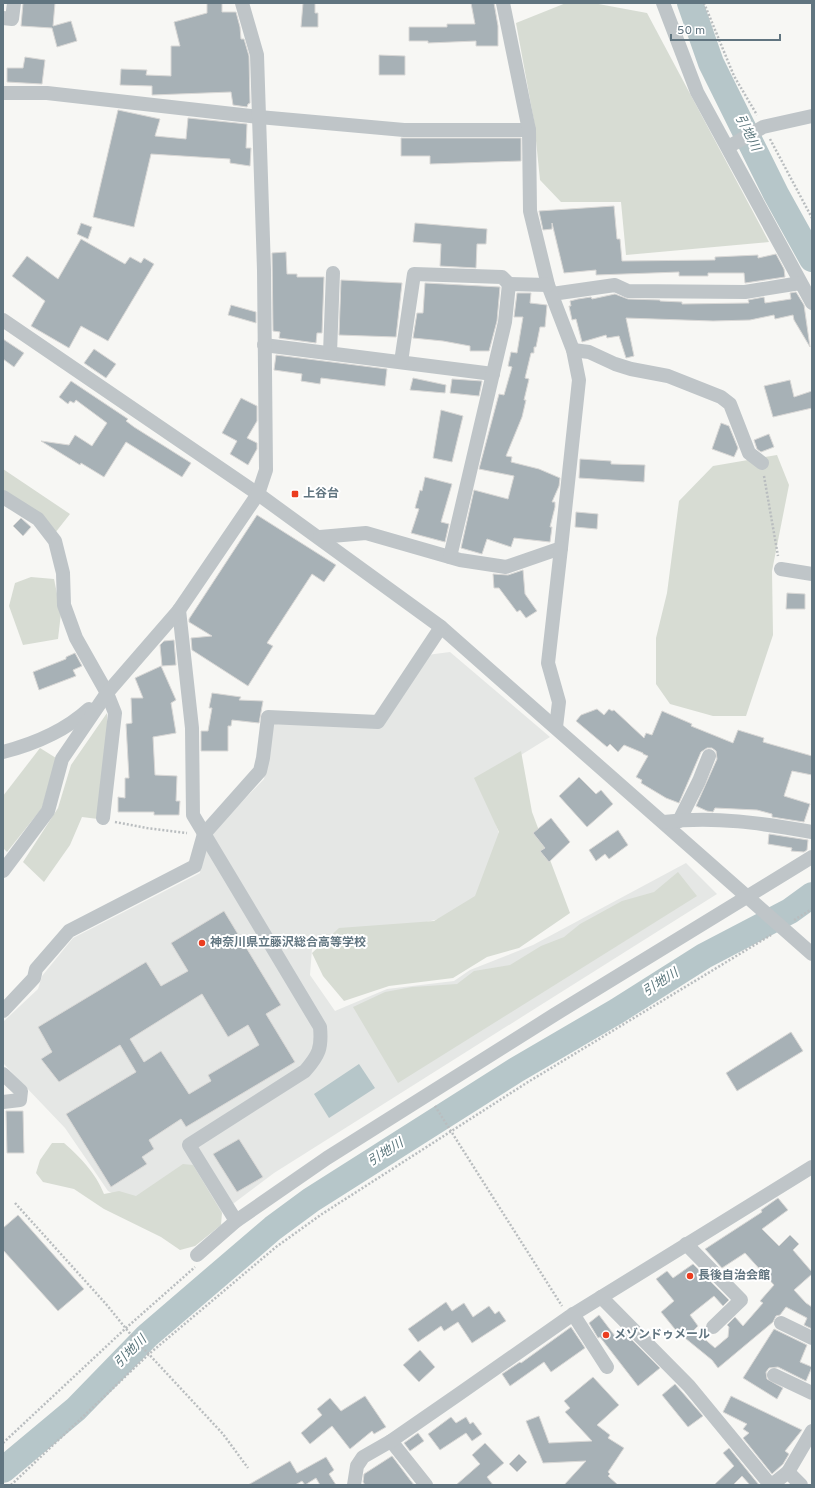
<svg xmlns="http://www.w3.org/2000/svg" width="815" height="1488" font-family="Overpass,'Noto Sans JP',sans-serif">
<rect width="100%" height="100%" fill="#f7f7f4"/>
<!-- built -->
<polygon fill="#e5e7e5" points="450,652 550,737 490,774 482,785 508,859 494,906 312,949 310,975 335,1011 387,989 454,981 470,970 533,945 686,863 717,894 274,1173 193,1234 108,1191 65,1128 3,1063 3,1022 38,989 42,976 73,938 200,873 201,856 213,832 264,779 273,724 379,725 427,655"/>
<!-- green -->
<g fill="#d7dcd3">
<polygon points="566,3 593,3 647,13 769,242 626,255 621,202 561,202 540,180 534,121 516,23"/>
<polygon points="777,455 789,485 772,571 773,635 746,716 713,716 670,704 656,684 656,638 667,593 679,501 713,466"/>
<polygon points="3,469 70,514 55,533 33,510 3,490"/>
<polygon points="31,577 54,579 61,613 58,639 23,645 9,606 15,583"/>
<polygon points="107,713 107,762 98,819 82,817 70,845 44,882 23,862 58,808 71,765"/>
<polygon points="40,748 56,758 42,808 7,852 3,848 3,796"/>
<polygon points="521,751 532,812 570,913 519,948 487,957 453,978 389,986 344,1001 323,976 312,953 339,928 434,921 475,896 499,832 474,778"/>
<polygon points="678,872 697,896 398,1083 353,1007 385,992 412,987 457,984 474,971 510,965 541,946 564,937 580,924 622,901 654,892"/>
<path d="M52,1143H64C81,1158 95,1172 104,1194L119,1191L136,1196L183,1164L193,1165L222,1213L221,1225L195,1246L180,1250L161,1237L104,1209L74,1189L43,1182L36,1173L40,1160Z"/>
</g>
<!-- water -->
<polygon fill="#b6c6c9" points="359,1064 375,1088 329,1118 314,1094"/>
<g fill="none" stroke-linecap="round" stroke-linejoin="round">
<!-- river -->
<g stroke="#b6c6c9" stroke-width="26">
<polyline points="690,3 711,63 776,194 812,259"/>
<polyline points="3,1470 76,1409 147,1336 273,1228 311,1200 516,1070 617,1011 704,956 790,911 812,895"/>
</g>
</g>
<!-- building -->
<g fill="#a7b1b6" stroke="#d9d8d6" fill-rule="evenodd">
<polygon points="23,3 55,3 53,26 71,21 77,41 57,47 52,28 21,26"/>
<polygon points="207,3 222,3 222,12 236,12 240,27 241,39 244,39 249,56 250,103 248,104 247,107 233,105 231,92 152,95 152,86 120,85 121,69 147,70 146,75 171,76 171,46 180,46 174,22 207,13"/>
<polygon points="303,3 315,3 315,13 318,13 318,27 301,27"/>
<polygon points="471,3 494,3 498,26 498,46 476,46 476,41 428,43 428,41 409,41 409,27 447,27 447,24 475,24"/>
<polygon points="379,55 405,56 405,75 379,75"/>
<polygon points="25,57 45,60 42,84 7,82 7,68 23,68"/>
<polygon points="118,110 160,119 155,136 186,139 188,118 247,124 246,148 251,148 250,166 230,163 230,159 151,154 134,227 93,217"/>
<polygon points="401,138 521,138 521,161 430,164 430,156 401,156"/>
<polygon points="614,206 617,239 620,239 622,261 715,260 715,257 758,255 758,258 776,254 784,269 785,277 745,283 744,273 708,273 708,276 679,276 679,272 596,275 596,270 564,273 552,223 552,229 543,230 539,211"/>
<polygon points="81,223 92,227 88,239 77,234"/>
<polygon points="415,223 487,229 486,244 477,244 476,268 440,266 441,244 413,242"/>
<polygon points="81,239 125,264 130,257 141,263 144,258 154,264 108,341 81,326 69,348 31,326 45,301 12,276 27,256 58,279"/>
<polygon points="286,252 287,274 297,274 297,277 324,277 322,333 317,333 316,343 279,338 280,332 273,331 272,253"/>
<polygon points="341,280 402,283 396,337 339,335"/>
<polygon points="425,283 500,287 497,321 489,351 470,351 470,346 443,341 413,338 417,313 423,313"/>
<polygon points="796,292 804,305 810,347 794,320 793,315 775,319 774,315 750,320 713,321 626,318 634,356 626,358 619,336 607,338 606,335 582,342 576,319 572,320 569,306 571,306 570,301 578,299 591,297 592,299 615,294 628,299 660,300 660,301 682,302 682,304 749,303 748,300 764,297 765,303 791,299 790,293"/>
<polygon points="517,293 531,293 530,303 547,305 545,327 540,327 536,347 534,347 534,353 531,353 525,378 529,379 524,400 526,400 522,417 506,456 512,457 511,462 539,469 560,478 559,486 552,502 555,502 555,507 550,527 552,527 550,542 514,538 511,547 487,539 482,554 461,548 474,490 508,499 514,476 479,469 499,394 504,395 512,367 508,366 511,352 517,353 523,317 514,317"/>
<polygon points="231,305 256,312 256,323 228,315"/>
<polygon points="3,339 24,353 14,367 3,359"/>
<polygon points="94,349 116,364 106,378 84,363"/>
<polygon points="276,355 387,369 385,386 321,378 320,384 301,381 302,374 274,370"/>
<polygon points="413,378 446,385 445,393 410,390"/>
<polygon points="452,379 482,381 479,396 450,393"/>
<polygon points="790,380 794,397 812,391 812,408 773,417 764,386"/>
<polygon points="71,381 128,419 126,421 134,427 191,463 182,477 126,442 104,477 81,463 80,465 41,441 69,445 75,435 92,446 107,423 76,400 74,403 70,401 68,404 59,397"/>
<polygon points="241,398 257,406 257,421 247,438 257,443 257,449 248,465 230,454 237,441 222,433"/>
<polygon points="441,410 463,416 452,462 433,458"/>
<polygon points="721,423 729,426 738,448 734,457 712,449"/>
<polygon points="769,434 774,447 761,452 757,449 754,440"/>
<polygon points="580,459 611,461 611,464 645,465 644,482 579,478"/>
<polygon points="425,477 452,484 441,522 449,524 445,542 411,533 419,509 415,508 420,490 422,491"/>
<polygon points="576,512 598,514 597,529 575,527"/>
<polygon points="257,515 336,565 324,582 312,574 267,643 273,646 248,686 192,650 191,638 212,636 189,622 189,619"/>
<polygon points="21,518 31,527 23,536 13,526"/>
<polygon points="523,570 525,594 537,611 526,618 520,610 517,612 499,588 494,588 493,574 508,575"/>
<polygon points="787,593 805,594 805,609 786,609"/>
<polygon points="174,640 176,665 162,666 160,645 164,641"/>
<polygon points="75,653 82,666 73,670 76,676 39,690 33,672 66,659 66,657"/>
<polygon points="161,666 176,700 171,703 176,733 153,737 155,775 177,776 176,801 180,801 179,815 154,815 154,812 118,812 118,797 125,798 125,778 129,778 126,724 132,723 131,698 143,698 135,678"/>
<polygon points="212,693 241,697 239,700 263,701 259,723 232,720 231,726 228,726 228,751 201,751 201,731 208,731 212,708 209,708"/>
<polygon points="597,709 604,715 609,709 612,711 614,710 644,738 646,733 652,735 662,711 692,724 691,726 733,743 738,730 764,738 763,742 812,756 812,775 792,771 784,796 810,804 804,822 772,817 772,814 757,810 715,808 713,812 707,811 696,806 717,759 716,751 712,748 707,748 701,752 679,803 666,798 641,783 642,780 636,777 648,756 643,754 643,753 624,745 618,752 610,744 607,747 576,721 581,715"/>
<polygon points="579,777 596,794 601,790 613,804 587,827 559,796"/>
<polygon points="551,818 570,842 549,862 540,851 545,848 533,833"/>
<polygon points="618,830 628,845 609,859 605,854 596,861 589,850"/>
<polygon points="769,834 808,840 807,850 804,852 791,851 792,848 768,844"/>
<path d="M224,911L281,1005L266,1014L295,1062L186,1127L181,1119L149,1140L154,1149L142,1157L147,1164L111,1187L66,1114L136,1072L120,1045L59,1082L41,1059L52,1052L38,1027L146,962L161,986L188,971L171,943ZM202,994L228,1037L248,1025L259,1045L208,1075L211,1081L189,1094L161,1051L144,1062L130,1039Z"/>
<polygon points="791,1032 803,1051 737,1091 726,1073"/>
<polygon points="6,1111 23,1111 24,1153 7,1153"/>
<polygon points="239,1139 263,1177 237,1192 213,1154"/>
<polygon points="778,1198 788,1210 762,1229 779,1246 790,1235 799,1244 793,1250 812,1272 812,1274 794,1290 806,1303 812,1307 812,1329 804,1325 807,1318 786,1307 780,1315 776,1316 773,1322 718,1368 712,1360 685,1338 683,1339 661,1312 674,1301 656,1279 667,1271 673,1278 693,1264 729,1300 723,1306 714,1296 690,1315 698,1326 694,1330 715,1348 728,1337 729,1327 727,1325 735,1317 743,1326 763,1303 760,1301 774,1285 745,1253 722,1268 705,1249 762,1212 761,1210"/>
<polygon points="18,1215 84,1289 58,1311 3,1250 3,1228"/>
<polygon points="446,1302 452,1311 464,1303 473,1317 489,1306 495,1314 499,1311 506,1321 472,1343 458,1322 444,1331 441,1326 418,1342 408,1329"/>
<polygon points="599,1315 615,1336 622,1330 660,1368 638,1386 600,1337 598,1338 589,1323"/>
<polygon points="571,1327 585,1348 551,1372 544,1362 510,1386 502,1374 520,1362 521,1363"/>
<polygon points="774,1329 807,1345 800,1362 812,1367 806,1381 778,1367 769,1368 766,1372 767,1379 783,1388 777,1399 743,1378"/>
<polygon points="420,1350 435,1367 419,1382 403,1365"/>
<polygon points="593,1377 619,1405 597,1425 610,1435 608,1438 624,1448 608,1472 610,1474 608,1476 618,1485 564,1485 586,1461 543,1463 526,1421 539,1416 549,1443 592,1441 565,1412 570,1408 564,1401"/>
<polygon points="675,1384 703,1416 688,1427 662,1395"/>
<polygon points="365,1396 386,1427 374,1434 372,1431 350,1449 332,1426 310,1444 301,1433 322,1415 317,1409 330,1398 341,1411"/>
<polygon points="731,1396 802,1430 785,1451 789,1454 783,1464 772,1474 743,1438 749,1433 743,1429 747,1424 723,1412"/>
<polygon points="451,1417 456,1423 466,1417 470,1424 473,1422 482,1434 472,1441 466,1433 440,1450 428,1434"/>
<polygon points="418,1433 424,1441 410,1451 404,1443"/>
<polygon points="485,1443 504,1463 487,1477 493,1485 456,1485 480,1464 472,1455"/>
<polygon points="729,1448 759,1485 750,1485 742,1476 733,1485 714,1485 734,1466 723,1453"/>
<polygon points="519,1454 527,1462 517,1472 509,1464"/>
<polygon points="392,1456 414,1485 365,1485 363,1482 364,1474"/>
<polygon points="326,1457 334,1470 329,1474 336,1485 320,1485 316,1478 305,1485 302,1481 295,1485 248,1485 290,1461 297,1473"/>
</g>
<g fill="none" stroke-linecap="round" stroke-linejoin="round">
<!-- path -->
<g stroke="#b9bdbf" stroke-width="2.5" stroke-dasharray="2 2" stroke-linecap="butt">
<polyline points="704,3 734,76 757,115"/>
<polyline points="770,139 812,218"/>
<polyline points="764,476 778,556"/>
<polyline points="115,822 147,828 187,833"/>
<polyline points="794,920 812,909"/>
<polyline points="435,1106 562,1306"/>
<polyline points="15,1203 106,1304 132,1336 223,1434 248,1468"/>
<polyline points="3,1443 126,1328 195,1267"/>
<polyline points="11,1485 149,1354 276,1247 322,1214 528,1082 771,935"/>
</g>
<!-- minor -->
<g stroke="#bfc5c8" stroke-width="14">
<polyline points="663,3 697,92 812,303"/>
<polyline points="3,18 12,19 14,3"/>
<polyline points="3,93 47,93 259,117 404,130 529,130"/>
<polyline points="728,147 763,127 812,116"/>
<polyline points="552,294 615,285 628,291 745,292 800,283"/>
<polyline points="3,320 258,494 441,627 812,954"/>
<polyline points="264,345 493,374"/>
<polyline points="573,350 589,352 615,364 631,369 668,376 721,397 730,404 749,453 762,463"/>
<polyline points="330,353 333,273"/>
<polyline points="401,362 414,274 502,277 509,284"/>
<polyline points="3,497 38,519 55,541 63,573 64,605 76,638 107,693 115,713 103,818"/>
<polyline points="320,537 366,533 460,560 506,567 561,548 579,380 573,350 548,285 530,211 529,130 503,3"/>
<polyline points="450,557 505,322 509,284 548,285"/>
<polyline points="781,569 812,574"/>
<path d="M179,610L192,728L193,815L320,1027C322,1048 319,1055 305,1071L189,1145L236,1221"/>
<polyline points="556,727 559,702 548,663 561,548"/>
<path d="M3,752C34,744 65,731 89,709"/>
<polyline points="679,821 699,781 709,756"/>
<path d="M664,822C715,816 761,823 812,832"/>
<polyline points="3,871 48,811 62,759 107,693 179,610 258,494 266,470 264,270 257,55 242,3"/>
<polyline points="3,1011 34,978 36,969 69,931 195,866 204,834 260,771 263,758 268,717 378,722 441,627"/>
<polyline points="3,1074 21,1091 20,1100 3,1102"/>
<polyline points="686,1244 741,1300 713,1327"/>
<polyline points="197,1255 236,1221 327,1158 554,1015 812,857"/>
<polyline points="601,1297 689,1386 768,1482 773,1484 788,1472 812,1431"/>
<polyline points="573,1314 607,1367"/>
<polyline points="781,1323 812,1338"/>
<polyline points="774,1375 812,1393"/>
<polyline points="391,1441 426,1485"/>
<polyline points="788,1472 801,1485"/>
<polyline points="354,1485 357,1466 363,1457 391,1441 459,1394 569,1317 812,1167"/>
</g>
</g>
<!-- markers -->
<g fill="#eb3d20" stroke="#fff" stroke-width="1.5">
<rect x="291" y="490" width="8" height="8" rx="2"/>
<circle cx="202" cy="943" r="4"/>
<circle cx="690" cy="1276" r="4"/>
<circle cx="606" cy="1335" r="4"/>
</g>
<g text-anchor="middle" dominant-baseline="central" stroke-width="4" stroke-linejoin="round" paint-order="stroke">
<!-- poi labels -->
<g font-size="12" font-weight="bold" fill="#617580" stroke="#fff" text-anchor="start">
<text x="303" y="494">上谷台</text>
<text x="210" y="943">神奈川県立藤沢総合高等学校</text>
<text x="698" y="1276">長後自治会館</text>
<text x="614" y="1335">メゾンドゥメール</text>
</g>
<!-- water labels -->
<g font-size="13" font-style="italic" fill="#5b767c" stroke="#fff">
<text transform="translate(747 133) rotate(63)">引地川</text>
<text transform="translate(661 983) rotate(-33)">引地川</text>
<text transform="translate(386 1153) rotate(-32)">引地川</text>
<text transform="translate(131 1352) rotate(-45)">引地川</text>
</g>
</g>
<!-- border -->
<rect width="815" height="1488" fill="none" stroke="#617580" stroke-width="8"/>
<!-- scale -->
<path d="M671 34v6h109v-6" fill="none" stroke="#617580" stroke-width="2"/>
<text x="677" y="34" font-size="12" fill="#617580" stroke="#ffffff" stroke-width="3" paint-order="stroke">50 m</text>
</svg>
